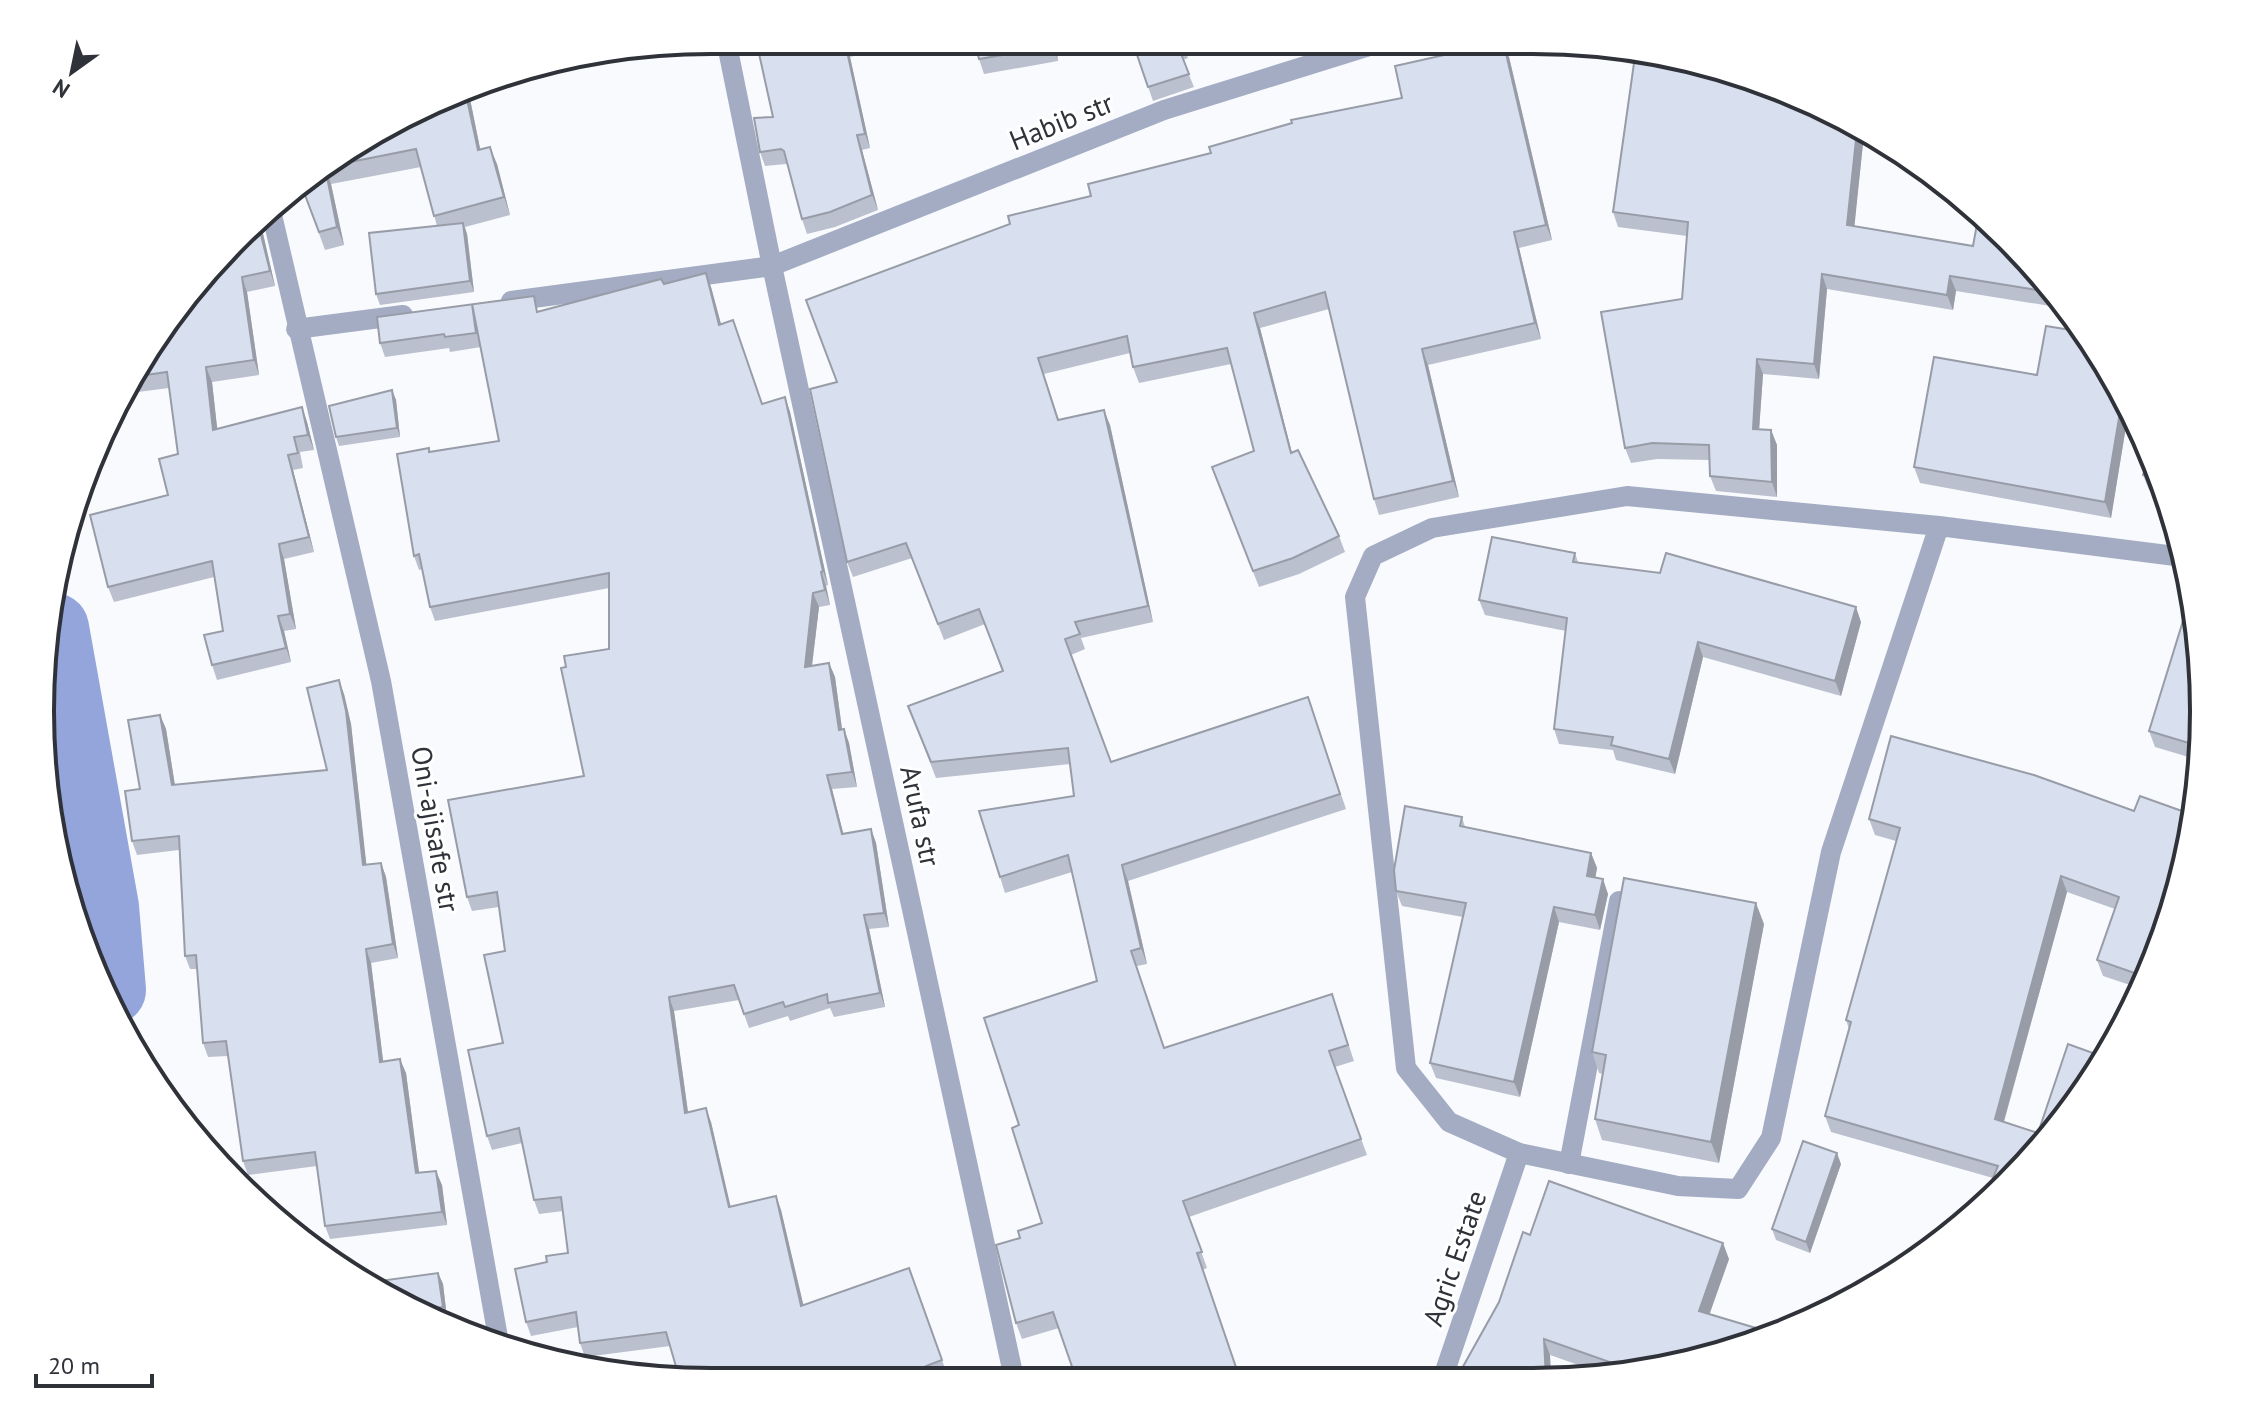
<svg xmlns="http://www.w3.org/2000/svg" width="2244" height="1422" font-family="'PT Sans',sans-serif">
<rect width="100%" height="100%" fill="#f9fafd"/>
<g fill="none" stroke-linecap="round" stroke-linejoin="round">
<!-- river -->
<polyline stroke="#93a5da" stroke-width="70" points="54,628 104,907 111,990"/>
<!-- lane -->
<polyline stroke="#a3acc3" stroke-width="20" points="1569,1164 1619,901"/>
<!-- street -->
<g stroke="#a3acc3" stroke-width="20">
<polyline points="726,40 772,266 1014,1378"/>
<polyline points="272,215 381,681 499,1343"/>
<polyline points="511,301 772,266 1164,110 1376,44"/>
<polyline points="296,329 403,315"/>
<polyline points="1939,526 1831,852 1771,1138 1738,1189 1678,1186 1519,1153 1449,1122 1406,1068 1355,597 1373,556 1432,528 1627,496 1939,526 2183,557"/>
<polyline points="1442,1380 1519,1153"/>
</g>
</g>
<!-- wall -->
<g fill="#bac0ce">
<polygon points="756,40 915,41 850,57 870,148 862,150 878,210 835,227 807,234 802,219 788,165 786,164 765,166 760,152 773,117"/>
<polygon points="1055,42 1058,61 984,74 979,59"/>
<polygon points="1133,43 1227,43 1186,53 1188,58 1183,60 1194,87 1153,101"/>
<polygon points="1289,44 1324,44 1292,50"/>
<polygon points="1509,57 1552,240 1519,248 1541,339 1428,365 1459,497 1379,515 1374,499 1329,309 1260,328 1292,453 1339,536 1345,552 1299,574 1259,587 1212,467 1254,451 1231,364 1139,383 1133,367 1130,353 1044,374 1059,420 1110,425 1153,622 1081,638 1085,649 1071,655 1111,762 1308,697 1346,809 1128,881 1147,964 1137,966 1164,1048 1332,994 1354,1061 1335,1067 1367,1155 1189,1217 1207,1268 1059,1328 1022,1339 1016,1323 1020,1238 1042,1223 1019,1125 1097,981 1072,872 1005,893 1000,877 1074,796 1070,764 936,778 908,706 1002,671 985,624 944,640 912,558 853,577 847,562 1091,196 1211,153 1402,98"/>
<polygon points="1638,63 1789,91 1864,134 1854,226 2038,269 2063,304 2063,308 1956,291 1953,310 1827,289 1819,379 1763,374 1759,430 1771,430 1777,445 1777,497 1716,491 1710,476 1710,460 1657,459 1631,463 1625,448 1682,299 1687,236 1618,227 1613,212"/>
<polygon points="468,89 480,149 497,164 510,215 465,227 467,234 474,292 380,305 376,294 437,226 421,167 331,184 344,245 325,250 302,187 338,153"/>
<polygon points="261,225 275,286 247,292 259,375 212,382 217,429 302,407 307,422 314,450 300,452 303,468 293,470 314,552 284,559 296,629 284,631 291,662 217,680 212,665 223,631 214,577 114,602 108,587 168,495 178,454 169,388 130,393 179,302"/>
<polygon points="664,284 711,287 721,324 763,404 785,397 790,412 828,585 826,586 830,605 819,607 812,666 829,663 835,677 842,729 844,729 849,743 857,787 832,789 843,834 871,829 876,843 889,927 869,929 885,1007 834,1017 830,1008 790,1021 788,1016 749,1028 739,1000 674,1011 688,1112 711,1122 730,1207 776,1196 781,1210 803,1305 909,1268 947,1374 937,1378 679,1377 670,1346 585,1357 580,1343 578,1327 531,1336 526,1322 547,1262 568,1253 563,1211 539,1214 534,1200 522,1143 492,1150 487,1136 503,1043 505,951 499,907 472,911 467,897 584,776 566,667 609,649 609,588 435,621 430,607 422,569 419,570 414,556 429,448 430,452 499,441 481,347 450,352 449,348 385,357 380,343 539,311"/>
<polygon points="2037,375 2114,376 2129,408 2111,518 1920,483 1914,467"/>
<polygon points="392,390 396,400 400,437 339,446 336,437"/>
<polygon points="2150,456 2169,497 2149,490 2143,475"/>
<polygon points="1575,553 1578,562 1861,622 1841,696 1703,657 1675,774 1616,760 1613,750 1559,744 1554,729 1566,631 1485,615 1479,600"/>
<polygon points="2198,624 2203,755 2202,761 2155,747 2149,731"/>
<polygon points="344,694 351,724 366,865 381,863 386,877 398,958 371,963 383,1061 406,1073 419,1173 442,1185 447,1225 330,1239 325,1226 317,1166 248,1175 243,1161 228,1056 208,1057 203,1043 197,969 190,969 185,956 179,850 137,855 132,841 140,789 160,715 166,729 175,785 327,770"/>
<polygon points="1462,817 1465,827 1591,853 1597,868 1595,878 1608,894 1600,930 1559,922 1520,1097 1436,1078 1430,1063 1463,917 1402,906 1396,891"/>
<polygon points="1869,819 2181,885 2142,989 2103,976 2097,960 2115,909 2067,892 2004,1122 2038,1133 2065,1120 1993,1178 1831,1132 1825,1116 1849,1029 1846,1020 1896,841 1875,835"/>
<polygon points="1764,924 1719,1163 1602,1140 1595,1119 1603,1074 1599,1073 1592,1052"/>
<polygon points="1841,1164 1810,1253 1776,1240 1772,1229"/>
<polygon points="1530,1235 1729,1259 1709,1314 1748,1347 1607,1375 1550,1355 1551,1380 1463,1380 1460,1372 1499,1302"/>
<polygon points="438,1273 443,1284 447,1318 434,1319 372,1284"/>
</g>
<!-- shaded-wall -->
<g fill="#979ca7">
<polygon points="845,42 850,57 870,148 865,134"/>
<polygon points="1052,42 1055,42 1058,61 1053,46"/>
<polygon points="1504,45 1509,57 1552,240 1546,225"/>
<polygon points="468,89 484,168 478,150 465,90"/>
<polygon points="1857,130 1864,134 1853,240 1847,225"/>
<polygon points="857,135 862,150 878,210 872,195"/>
<polygon points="490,147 497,164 510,215 504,197"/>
<polygon points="325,167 331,184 344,245 337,227"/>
<polygon points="463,223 467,234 474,292 470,281"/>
<polygon points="261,225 275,286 270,271 259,227"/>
<polygon points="1514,232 1519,248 1541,339 1535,323"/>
<polygon points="706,273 711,287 725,339 719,325"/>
<polygon points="1822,274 1827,289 1819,379 1814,364"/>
<polygon points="1950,276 1956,291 1953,310 1947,295"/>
<polygon points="242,277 247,292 259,375 254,360"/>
<polygon points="1254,313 1260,328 1296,469 1291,453"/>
<polygon points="1422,349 1428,365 1459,497 1453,481"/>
<polygon points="1757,359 1763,374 1758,445 1753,429"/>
<polygon points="206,367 212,382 219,444 213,430"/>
<polygon points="392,390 396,400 400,437 397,428"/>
<polygon points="2123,394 2129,408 2111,518 2105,502"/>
<polygon points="785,397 790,412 828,585 823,571"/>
<polygon points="302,407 307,422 314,450 308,435"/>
<polygon points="1104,410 1110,425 1153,622 1148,606"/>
<polygon points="1771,430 1777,445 1777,497 1772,482"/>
<polygon points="288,455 293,470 314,552 309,537"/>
<polygon points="279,544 284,559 296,629 290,614"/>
<polygon points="821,572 826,586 830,605 825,590"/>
<polygon points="813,593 819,607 810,681 805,667"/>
<polygon points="1856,607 1861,622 1841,696 1835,681"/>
<polygon points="278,616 284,631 291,662 286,648"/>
<polygon points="1698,642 1703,657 1675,774 1669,759"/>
<polygon points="829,663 835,677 844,744 839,730"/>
<polygon points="339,680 344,694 351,724 368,879 363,865"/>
<polygon points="160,715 166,729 177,799 172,785"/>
<polygon points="844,729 849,743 857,787 852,772"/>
<polygon points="827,775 832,789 847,848 842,834"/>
<polygon points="871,829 876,843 889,927 884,913"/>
<polygon points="1591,853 1597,868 1593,892 1587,876"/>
<polygon points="381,863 386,877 398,958 393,944"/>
<polygon points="1122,865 1128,881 1147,964 1141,948"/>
<polygon points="2061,876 2067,892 2000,1135 1995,1119"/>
<polygon points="1603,879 1608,894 1600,930 1595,915"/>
<polygon points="1756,903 1764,924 1719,1163 1711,1142"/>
<polygon points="1554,907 1559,922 1520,1097 1514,1082"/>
<polygon points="864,915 869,929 885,1007 880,993"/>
<polygon points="366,949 371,963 385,1076 380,1062"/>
<polygon points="669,997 674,1011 690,1127 685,1113"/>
<polygon points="400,1059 406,1073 421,1187 416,1173"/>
<polygon points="706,1108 711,1122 734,1221 729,1207"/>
<polygon points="1837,1153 1841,1164 1810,1253 1806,1242"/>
<polygon points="436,1171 442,1185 447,1225 442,1212"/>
<polygon points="776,1196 781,1210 807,1320 801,1306"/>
<polygon points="297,1225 302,1239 303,1243 299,1240"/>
<polygon points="1723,1243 1729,1259 1705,1327 1699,1311"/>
<polygon points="438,1273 443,1284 447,1318 443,1307"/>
<polygon points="1544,1339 1550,1355 1551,1380 1546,1380"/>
</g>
<!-- building -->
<g fill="#d8dfef" stroke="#979ca7" stroke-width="2">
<polygon points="756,40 850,41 845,42 865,134 857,135 872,195 830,212 802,219 784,151 781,149 760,152 754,118 773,117"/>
<polygon points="975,42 1052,42 1053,46 979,59"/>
<polygon points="1133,43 1182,43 1183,45 1178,46 1189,74 1148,87"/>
<polygon points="1489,45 1504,45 1546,225 1514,232 1535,323 1422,349 1453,481 1374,499 1325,292 1254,313 1291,453 1298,450 1339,536 1293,558 1253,571 1212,467 1254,451 1227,348 1133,367 1127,336 1038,358 1058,420 1104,410 1148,606 1075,622 1080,634 1065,639 1111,762 1308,697 1340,794 1122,865 1141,948 1131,951 1164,1048 1332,994 1348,1045 1329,1051 1361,1139 1183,1201 1202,1252 1197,1253 1240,1379 1076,1378 1053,1312 1016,1323 996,1245 1020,1238 1018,1231 1042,1223 1012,1128 1019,1125 984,1018 1097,981 1068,855 1000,877 979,811 1074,796 1068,748 931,762 908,706 1003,671 979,609 938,624 906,543 847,562 810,389 837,382 806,300 1010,224 1008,216 1091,196 1088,184 1211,153 1209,147 1292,123 1291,120 1402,98 1395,66"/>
<polygon points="1639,51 1789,91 1857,130 1847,225 1973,246 1979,213 2038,269 2055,293 1950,276 1947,295 1822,274 1814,364 1757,359 1753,429 1771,430 1772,482 1710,476 1709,445 1652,443 1625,448 1601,312 1682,299 1688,222 1613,212 1634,63 1638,63"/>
<polygon points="465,90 478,150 490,147 504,197 434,216 416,149 325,167 337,227 319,232 302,187 338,153"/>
<polygon points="463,223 470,281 376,294 369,233"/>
<polygon points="259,227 270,271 242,277 254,360 206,367 213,430 302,407 308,435 294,437 298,453 288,455 309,537 279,544 290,614 278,616 286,648 212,665 204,635 223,631 212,561 108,587 90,515 168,495 159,459 178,454 167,372 139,376 179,302"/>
<polygon points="706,273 719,325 733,320 762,404 785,397 823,571 821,572 825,590 813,593 805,667 829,663 839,730 844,729 852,772 827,775 842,834 871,829 884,913 864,915 880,993 828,1003 827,994 785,1007 783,1002 744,1014 734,985 669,997 685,1113 706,1108 729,1207 776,1196 801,1306 909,1268 942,1360 926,1366 931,1378 679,1377 666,1332 580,1343 576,1312 526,1322 515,1269 547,1262 546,1256 568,1253 561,1197 534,1200 519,1128 487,1136 468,1050 503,1043 484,955 505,951 497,892 467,897 448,800 584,776 561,668 566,667 564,656 609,649 609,573 430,607 419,554 414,556 397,454 429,448 429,452 499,441 472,304 476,333 445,337 444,334 380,343 377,317 534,296 537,312 661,279 664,284"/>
<polygon points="2046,326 2083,332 2114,376 2123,394 2105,502 1914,467 1934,357 2037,375"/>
<polygon points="392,390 397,428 336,437 329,406"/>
<polygon points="2150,456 2162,482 2143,475"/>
<polygon points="1492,537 1575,553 1573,562 1660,573 1666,553 1856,607 1835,681 1698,642 1669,759 1611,745 1613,737 1554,729 1567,618 1479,600"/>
<polygon points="2187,608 2195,610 2198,624 2202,747 2149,731"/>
<polygon points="339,680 346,711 363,865 381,863 393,944 366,949 380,1062 400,1059 416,1173 436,1171 442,1212 325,1226 315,1152 243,1161 226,1041 203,1043 196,955 185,956 179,836 132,841 125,791 140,789 128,720 160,715 172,785 327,770 307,688"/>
<polygon points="1891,736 2034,775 2134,811 2140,796 2193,815 2181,885 2146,977 2097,960 2119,897 2061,876 1995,1119 2038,1133 2068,1044 2104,1057 2065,1120 1979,1211 1998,1166 1825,1116 1851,1022 1846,1020 1900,828 1869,819"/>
<polygon points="1405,806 1462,817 1460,826 1591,853 1587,876 1603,879 1595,915 1554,907 1514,1082 1430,1063 1466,903 1396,891 1394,870"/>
<polygon points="1624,878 1756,903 1711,1142 1595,1119 1606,1055 1592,1052"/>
<polygon points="1803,1141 1837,1153 1806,1242 1772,1229"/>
<polygon points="1549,1181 1723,1243 1699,1311 1776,1334 1748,1347 1622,1372 1624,1367 1544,1339 1546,1380 1467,1380 1468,1377 1460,1372 1499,1302 1523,1232 1530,1235"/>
<polygon points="297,1225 299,1240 287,1226"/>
<polygon points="438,1273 443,1307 417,1310 372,1284 372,1282"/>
</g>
<g text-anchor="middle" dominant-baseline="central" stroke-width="6" stroke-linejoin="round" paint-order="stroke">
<!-- street labels -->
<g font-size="28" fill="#303239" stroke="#fff">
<text transform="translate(1061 121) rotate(-22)">Habib str</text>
<text transform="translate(921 816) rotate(78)">Arufa str</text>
<text transform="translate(436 829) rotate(80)">Oni-ajisafe str</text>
<text transform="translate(1454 1258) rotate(-71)">Agric Estate</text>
</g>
</g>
<!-- crop -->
<path d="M0 0H2244V1422H0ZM711 54H1533A657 657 0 0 1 2190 711V711A657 657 0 0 1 1533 1368H711A657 657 0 0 1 54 711V711A657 657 0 0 1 711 54Z" fill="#fff" fill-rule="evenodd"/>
<path fill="none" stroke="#303239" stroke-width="4" d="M711 54H1533A657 657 0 0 1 2190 711V711A657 657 0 0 1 1533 1368H711A657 657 0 0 1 54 711V711A657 657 0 0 1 711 54Z"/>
<!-- north arrow -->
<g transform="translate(72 72) rotate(213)" stroke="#ffffff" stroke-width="6" paint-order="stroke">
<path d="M0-6L14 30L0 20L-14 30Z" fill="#303239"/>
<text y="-12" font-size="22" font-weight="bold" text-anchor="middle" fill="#303239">N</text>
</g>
<!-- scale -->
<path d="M36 1374v12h116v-12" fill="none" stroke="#303239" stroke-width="4"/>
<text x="48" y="1374" font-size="24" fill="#303239" stroke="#ffffff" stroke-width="6" paint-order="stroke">20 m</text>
</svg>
